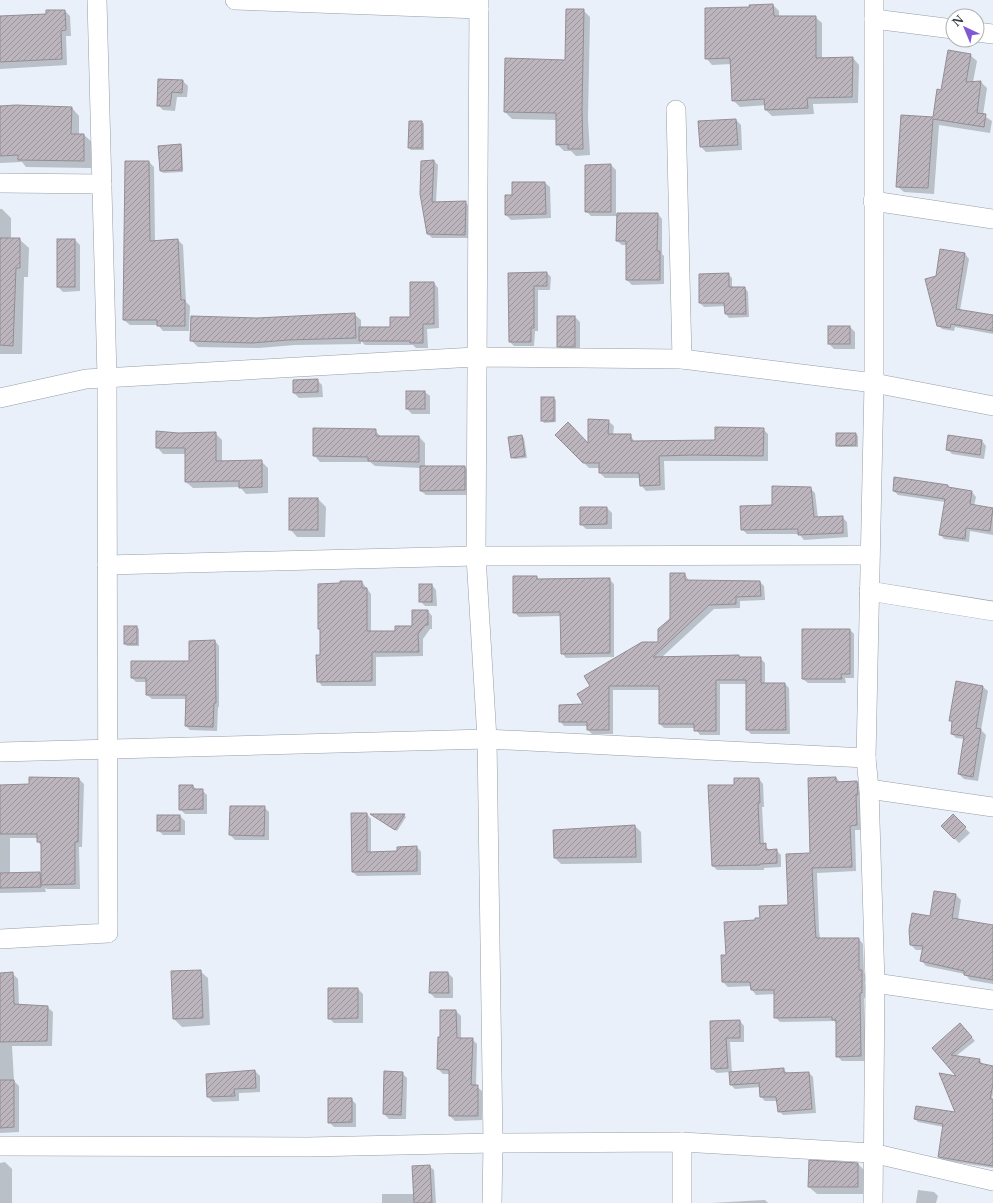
<svg xmlns="http://www.w3.org/2000/svg" width="993" height="1203" font-family="'Libre Baskerville',serif">
<defs>
<pattern id="building-hatch" width="6" height="6" patternUnits="userSpaceOnUse"><rect width="6" height="6" fill="#bdb5bd"/><path d="M-1 1l2-2M0 6l6-6M5 7l2-2" fill="none" stroke="#9a949b"/></pattern>
</defs>
<rect width="100%" height="100%" fill="#e9f0f9"/>
<!-- shadow -->
<g fill="#0003" fill-rule="evenodd">
<polygon points="773,5 779,11 779,17 815,17 822,23 822,59 853,58 859,65 858,103 813,104 814,114 772,116 766,110 766,105 740,107 733,100 731,64 712,65 706,58 751,8"/>
<polygon points="583,10 590,17 588,118 590,155 576,156 571,151 564,151 557,144 557,120 512,119 505,112 566,61"/>
<polygon points="65,11 70,16 71,36 66,36 67,65 0,69 0,17 47,15"/>
<polygon points="970,55 977,61 973,82 981,82 987,88 983,115 992,121 990,133 939,125 934,194 904,192 897,186 902,116 934,118 942,91"/>
<polygon points="159,80 183,81 188,86 187,97 177,97 175,111 163,110 158,105"/>
<polygon points="0,107 72,108 79,116 79,135 84,135 92,142 91,168 26,167 22,162 0,163"/>
<polygon points="736,120 741,125 742,150 706,152 701,147"/>
<polygon points="410,122 422,122 424,124 424,150 411,150 409,148"/>
<polygon points="180,145 182,148 183,172 163,173 160,170"/>
<polygon points="434,161 438,165 436,203 465,202 469,206 469,238 432,238 428,234"/>
<polygon points="126,162 149,162 154,167 155,241 178,240 183,245 186,302 190,306 189,331 163,331 158,325 130,325 124,320"/>
<polygon points="611,165 616,170 616,214 658,214 662,219 662,254 664,256 664,284 632,285 627,280 627,245 622,245 617,241 618,216 591,216 586,211"/>
<polygon points="545,183 550,187 551,218 511,220 506,215 513,196"/>
<polygon points="0,209 2,209 11,218 11,239 19,239 29,248 28,277 24,277 22,354 0,354"/>
<polygon points="75,240 80,245 80,291 63,292 58,287"/>
<polygon points="965,254 969,259 960,310 993,316 993,334 955,327 954,331 942,329 938,325 937,277"/>
<polygon points="547,273 551,277 550,290 538,290 538,331 535,331 534,346 514,346 510,342 509,274"/>
<polygon points="728,274 732,278 732,288 745,288 748,292 749,317 729,318 726,314 726,306 704,307 700,303"/>
<polygon points="434,283 438,288 439,328 427,329 428,348 416,348 413,345 365,345 361,341 361,344 295,345 259,348 198,347 192,341 257,319 354,314 361,320 361,328 391,328 411,318"/>
<polygon points="575,317 580,322 580,351 563,351 558,346"/>
<polygon points="850,327 855,332 855,349 834,349 829,344"/>
<polygon points="317,380 322,385 323,397 299,398 294,393 294,381"/>
<polygon points="407,392 425,392 430,396 430,414 412,414 407,409"/>
<polygon points="554,398 556,400 556,422 544,423 542,420"/>
<polygon points="608,421 614,426 613,435 630,435 635,442 716,441 763,429 768,434 768,461 664,461 665,490 646,491 641,485 640,478 605,478 600,473 600,468 589,468 557,435 589,445"/>
<polygon points="375,430 381,437 419,437 425,443 425,467 465,467 470,472 470,495 426,495 421,491 421,468 375,466 370,462 320,462 314,455"/>
<polygon points="215,433 222,440 222,462 261,461 268,468 268,493 246,494 240,487 193,488 186,482 186,454 163,454 157,447 178,434"/>
<polygon points="856,434 858,436 858,447 839,447 837,445"/>
<polygon points="522,436 524,438 527,458 514,459 512,457"/>
<polygon points="982,441 986,446 984,459 952,454 947,449"/>
<polygon points="948,486 950,489 972,492 976,497 974,506 993,509 993,535 970,531 969,542 944,539 940,534 945,502 898,495 894,491"/>
<polygon points="810,488 815,493 818,518 842,517 847,522 848,537 804,540 799,534 747,534 742,529 773,506"/>
<polygon points="290,499 318,499 326,507 325,537 297,537 290,529"/>
<polygon points="607,508 612,513 612,529 586,529 581,524"/>
<polygon points="685,574 689,581 760,582 764,586 765,600 740,601 740,608 714,609 661,658 760,658 765,663 765,684 785,684 789,688 790,734 751,734 747,730 747,684 720,684 720,735 700,735 695,728 664,728 660,724 660,690 613,690 613,734 592,734 588,730 588,726 564,726 560,721 585,705 659,643 671,619"/>
<polygon points="537,577 539,580 609,579 614,584 614,657 566,658 562,653 561,616 519,617 514,612"/>
<polygon points="362,582 371,594 371,632 396,632 413,627 428,611 432,616 432,629 430,629 423,639 423,656 376,657 376,686 322,686 318,681 322,656 321,631 319,629"/>
<polygon points="432,585 436,590 437,606 425,606 420,601"/>
<polygon points="137,627 139,629 139,646 127,646 125,644"/>
<polygon points="850,630 854,634 854,678 845,678 846,683 808,683 803,679"/>
<polygon points="215,641 219,646 219,707 218,707 217,731 190,730 186,726 187,699 152,699 147,695 147,682 136,682 132,678 190,662"/>
<polygon points="957,682 983,687 988,691 981,730 986,735 978,781 964,779 959,774 965,739 956,738 952,734 953,723 950,720"/>
<polygon points="836,778 840,782 857,782 862,786 861,830 855,830 856,871 817,873 819,930 820,939 859,939 863,944 864,973 867,976 867,998 864,998 866,1061 842,1061 837,1056 837,1024 834,1021 780,1022 775,1017 775,994 756,995 752,990 752,986 728,987 723,982 722,956 727,956 756,921 789,906 811,854"/>
<path d="M79,779L84,784L82,847H79L80,889H47L45,888L46,892L0,893V786L30,785ZM10,838H38V842L42,846V875L40,873L10,874Z"/>
<polygon points="759,779 763,784 764,807 762,807 764,844 770,851 776,850 781,855 781,867 764,868 764,870 717,870 713,866 735,786"/>
<polygon points="193,786 197,790 202,790 207,795 207,814 185,814 180,809"/>
<polygon points="264,807 269,812 269,840 235,840 230,835"/>
<polygon points="367,814 371,819 371,853 398,852 417,847 421,852 421,875 357,876 353,872"/>
<polygon points="404,815 406,817 397,831 373,816"/>
<polygon points="180,816 185,821 185,835 163,835 158,830"/>
<polygon points="953,816 970,833 959,843 942,826"/>
<polygon points="635,826 641,832 642,863 561,864 555,858 554,831"/>
<polygon points="956,895 961,900 958,920 993,926 993,984 970,980 965,974 926,966 921,960 923,950 916,950 911,945 931,917"/>
<polygon points="200,971 208,978 210,1025 182,1027 174,1019 172,972"/>
<polygon points="431,973 448,973 453,978 453,998 435,998 430,993"/>
<polygon points="0,974 13,974 18,979 19,1006 47,1007 53,1012 52,1046 12,1046 14,1081 19,1086 19,1132 0,1133"/>
<polygon points="358,989 363,994 363,1023 334,1023 329,1018"/>
<polygon points="456,1011 461,1016 461,1039 472,1039 477,1044 476,1086 482,1091 482,1120 455,1121 450,1116 450,1074 443,1074 438,1069 441,1038"/>
<polygon points="740,1021 744,1026 744,1042 730,1042 732,1073 783,1069 788,1074 809,1073 813,1077 816,1113 783,1115 779,1111 777,1101 765,1101 761,1097 761,1087 735,1089 731,1085 730,1072 717,1073 712,1069 711,1022"/>
<polygon points="964,1028 975,1041 956,1056 980,1060 983,1065 993,1067 993,1094 985,1133 993,1135 993,1168 942,1160 939,1157 944,1127 918,1122 915,1119 957,1113 959,1077 933,1048"/>
<polygon points="255,1071 260,1076 260,1092 239,1093 239,1101 213,1102 208,1097 207,1075"/>
<polygon points="402,1073 407,1078 406,1119 389,1119 384,1114"/>
<polygon points="351,1099 356,1104 356,1127 334,1127 329,1122"/>
<polygon points="5,1162 12,1169 12,1203 0,1203 0,1163"/>
<polygon points="858,1164 866,1172 865,1194 817,1194 809,1187"/>
<polygon points="429,1166 434,1170 436,1203 382,1203 382,1194 415,1194"/>
<polygon points="918,1190 934,1192 938,1196 936,1203 916,1203"/>
<polygon points="765,1200 768,1203 711,1203"/>
</g>
<!-- building -->
<g fill="url(#building-hatch)" stroke="#958d95">
<polygon points="773,4 774,16 816,16 816,58 853,57 852,97 807,98 808,108 765,110 764,99 732,101 730,58 705,59 705,8 750,7 749,5"/>
<polygon points="566,9 584,9 582,110 583,149 568,149 568,144 556,145 556,113 504,112 505,58 565,60"/>
<polygon points="46,10 65,10 66,30 61,31 62,59 0,62 0,16 46,14"/>
<polygon points="948,50 971,54 966,82 981,81 977,113 986,114 984,127 933,119 928,188 896,187 901,115 933,117 937,89 941,90"/>
<polygon points="158,79 183,80 182,93 172,92 170,106 157,106"/>
<polygon points="16,105 72,107 71,134 84,134 84,161 18,160 18,155 0,156 0,106"/>
<polygon points="736,119 738,145 700,147 698,121"/>
<polygon points="409,121 422,121 422,148 408,148"/>
<polygon points="181,144 182,170 160,171 158,146"/>
<polygon points="434,160 432,202 466,201 465,235 427,234 420,194 421,161"/>
<polygon points="125,161 149,161 150,241 178,239 181,300 185,300 185,326 157,326 157,320 123,320"/>
<polygon points="611,164 611,212 585,212 585,165"/>
<polygon points="512,182 545,182 546,214 505,215 505,195 512,195"/>
<polygon points="617,213 658,213 657,251 660,251 660,280 626,280 626,241 616,241"/>
<polygon points="0,238 20,238 20,268 16,268 13,346 0,345"/>
<rect x="57" y="239" width="18" height="48"/>
<polygon points="940,249 965,253 956,309 993,315 993,331 951,324 950,328 937,326 925,279 936,276"/>
<polygon points="547,272 547,286 534,286 534,328 531,328 531,342 509,342 508,273"/>
<polygon points="729,273 729,287 745,287 746,314 725,314 724,303 699,303 699,274"/>
<polygon points="410,282 434,282 434,324 423,324 423,343 410,343 410,341 359,341 359,327 390,327 390,317 410,317"/>
<polygon points="355,313 356,338 288,340 252,343 190,341 191,316 257,318"/>
<rect x="557" y="316" width="18" height="31"/>
<rect x="828" y="326" width="22" height="18"/>
<polygon points="318,379 318,392 293,393 293,380"/>
<rect x="406" y="391" width="19" height="18"/>
<rect x="541" y="397" width="13" height="24"/>
<polygon points="588,419 609,420 608,434 631,434 631,441 715,440 715,427 764,428 763,456 693,455 659,456 660,485 640,486 639,473 599,473 599,463 583,463 555,435 568,422 588,443"/>
<polygon points="313,428 376,429 376,436 419,436 419,462 368,461 368,457 313,456"/>
<polygon points="156,431 178,433 216,432 216,461 262,460 262,487 239,488 239,481 185,482 185,448 156,448"/>
<polygon points="836,433 856,433 856,445 836,446"/>
<polygon points="522,435 525,456 511,458 508,437"/>
<polygon points="948,435 982,440 980,455 946,450"/>
<polygon points="420,466 465,466 465,490 420,491"/>
<polygon points="894,477 948,485 948,487 972,491 970,504 993,508 990,531 966,528 965,539 939,535 945,499 893,491"/>
<polygon points="772,486 811,487 814,517 843,516 843,533 798,535 798,529 741,530 740,506 772,505"/>
<rect x="289" y="498" width="29" height="32"/>
<polygon points="580,507 607,507 607,524 580,525"/>
<polygon points="670,573 685,573 685,580 760,581 761,596 736,597 736,604 709,605 653,657 739,655 739,657 761,657 761,683 785,683 786,730 746,730 746,680 716,680 716,731 694,731 694,724 659,724 659,686 609,686 609,730 587,730 587,722 559,722 559,705 583,704 577,694 590,686 584,676 642,642 658,642 658,629 670,619"/>
<polygon points="513,576 537,576 537,579 610,578 610,653 561,654 560,612 513,613"/>
<polygon points="340,581 362,581 362,588 367,588 367,631 395,631 395,626 412,626 412,610 428,610 428,625 425,625 418,634 419,652 372,652 372,681 317,682 316,655 320,655 320,629 318,629 318,584 340,583"/>
<rect x="419" y="584" width="13" height="18"/>
<rect x="124" y="626" width="13" height="18"/>
<polygon points="802,629 850,629 850,674 841,674 842,679 802,679"/>
<polygon points="215,640 216,703 214,703 213,727 185,726 186,695 146,695 146,678 131,678 131,661 189,661 189,641"/>
<polygon points="956,681 983,686 976,728 981,729 973,777 958,774 964,736 951,734 952,721 949,721"/>
<polygon points="29,777 79,778 78,842 75,842 75,884 41,885 41,842 37,842 37,834 0,834 0,785 29,784"/>
<polygon points="836,777 836,782 857,781 858,795 856,795 857,825 850,826 852,867 812,868 815,925 816,938 859,938 859,970 862,970 862,993 860,993 861,1056 836,1057 836,1020 832,1020 832,1017 774,1018 774,990 751,990 750,982 722,982 721,955 726,955 724,922 755,920 755,918 760,918 759,906 788,905 786,854 810,853 808,778"/>
<polygon points="734,778 759,778 760,803 758,803 760,844 766,843 766,850 777,849 777,863 760,864 760,865 712,866 708,785 734,785"/>
<polygon points="179,785 193,785 193,789 203,789 203,809 179,810"/>
<polygon points="230,806 265,806 264,836 229,835"/>
<polygon points="351,813 367,813 367,852 397,851 397,847 417,846 417,871 352,872"/>
<polygon points="370,814 405,814 395,830"/>
<polygon points="953,814 966,827 954,839 941,826"/>
<rect x="157" y="815" width="23" height="16"/>
<polygon points="635,825 636,857 554,858 553,830"/>
<polygon points="40,872 41,887 0,888 0,873"/>
<polygon points="934,891 956,894 952,918 993,925 993,980 964,975 964,971 920,961 923,946 910,945 909,930 912,913 930,916"/>
<polygon points="201,970 203,1018 173,1019 171,971"/>
<polygon points="13,972 14,1004 48,1006 47,1041 0,1042 0,973"/>
<polygon points="430,972 448,972 449,993 429,993"/>
<polygon points="328,988 358,988 358,1018 328,1019"/>
<polygon points="440,1010 456,1010 457,1038 473,1038 471,1085 478,1085 478,1116 449,1116 449,1070 437,1069 438,1037 440,1037"/>
<polygon points="740,1020 740,1038 726,1038 728,1068 711,1069 710,1021"/>
<polygon points="960,1023 972,1037 951,1055 980,1059 979,1063 993,1066 993,1084 990,1099 993,1099 993,1166 938,1157 943,1124 914,1119 916,1106 955,1112 939,1073 956,1076 932,1048"/>
<polygon points="784,1068 784,1073 809,1072 812,1109 778,1112 776,1097 760,1097 759,1083 730,1085 729,1072"/>
<polygon points="255,1070 256,1088 234,1089 235,1096 207,1097 206,1074"/>
<polygon points="384,1071 403,1072 401,1115 383,1114"/>
<polygon points="0,1080 14,1080 14,1127 0,1128"/>
<polygon points="328,1098 352,1098 352,1122 328,1123"/>
<polygon points="809,1160 858,1163 858,1187 808,1187"/>
<polygon points="430,1165 432,1203 414,1203 412,1166"/>
</g>
<g fill="none" stroke-linecap="round" stroke-linejoin="round">
<!-- minor casing -->
<g stroke="#979ea6" stroke-width="20">
<g id="minor">
<polyline points="235,0 479,9"/>
<polyline points="479,0 476,556 487,739 493,1143 492,1203"/>
<polyline points="874,19 953,29"/>
<polyline points="977,32 993,34"/>
<polyline points="676,110 682,359"/>
<polyline points="0,183 102,184"/>
<polyline points="873,201 993,219"/>
<polyline points="0,398 86,379 475,357 682,359 874,383 993,406"/>
<polyline points="107,565 476,556 870,555"/>
<polyline points="869,591 993,611"/>
<polyline points="0,752 487,739 866,758"/>
<polyline points="869,789 993,807"/>
<polyline points="0,939 108,933 107,377 97,0"/>
<polyline points="875,983 993,1000"/>
<polyline points="0,1146 308,1147 493,1143 682,1142 872,1153 993,1181"/>
<polyline points="682,1203 682,1142"/>
<polyline points="873,1203 875,983 869,789 866,758 874,383 874,0"/>
</g>
</g>
<!-- minor -->
<use href="#minor" stroke="#fff" stroke-width="19"/>
</g>
<!-- north arrow -->
<g transform="translate(965 28) rotate(316)"><circle r="19" fill="#ffffff" stroke="#afb0b1"/>
<path d="M0-3L7 15L0 10L-7 15Z" fill="#8158d2"/>
<text y="-6" font-size="11" font-weight="bold" text-anchor="middle" fill="#36393c">N</text>
</g>
</svg>
